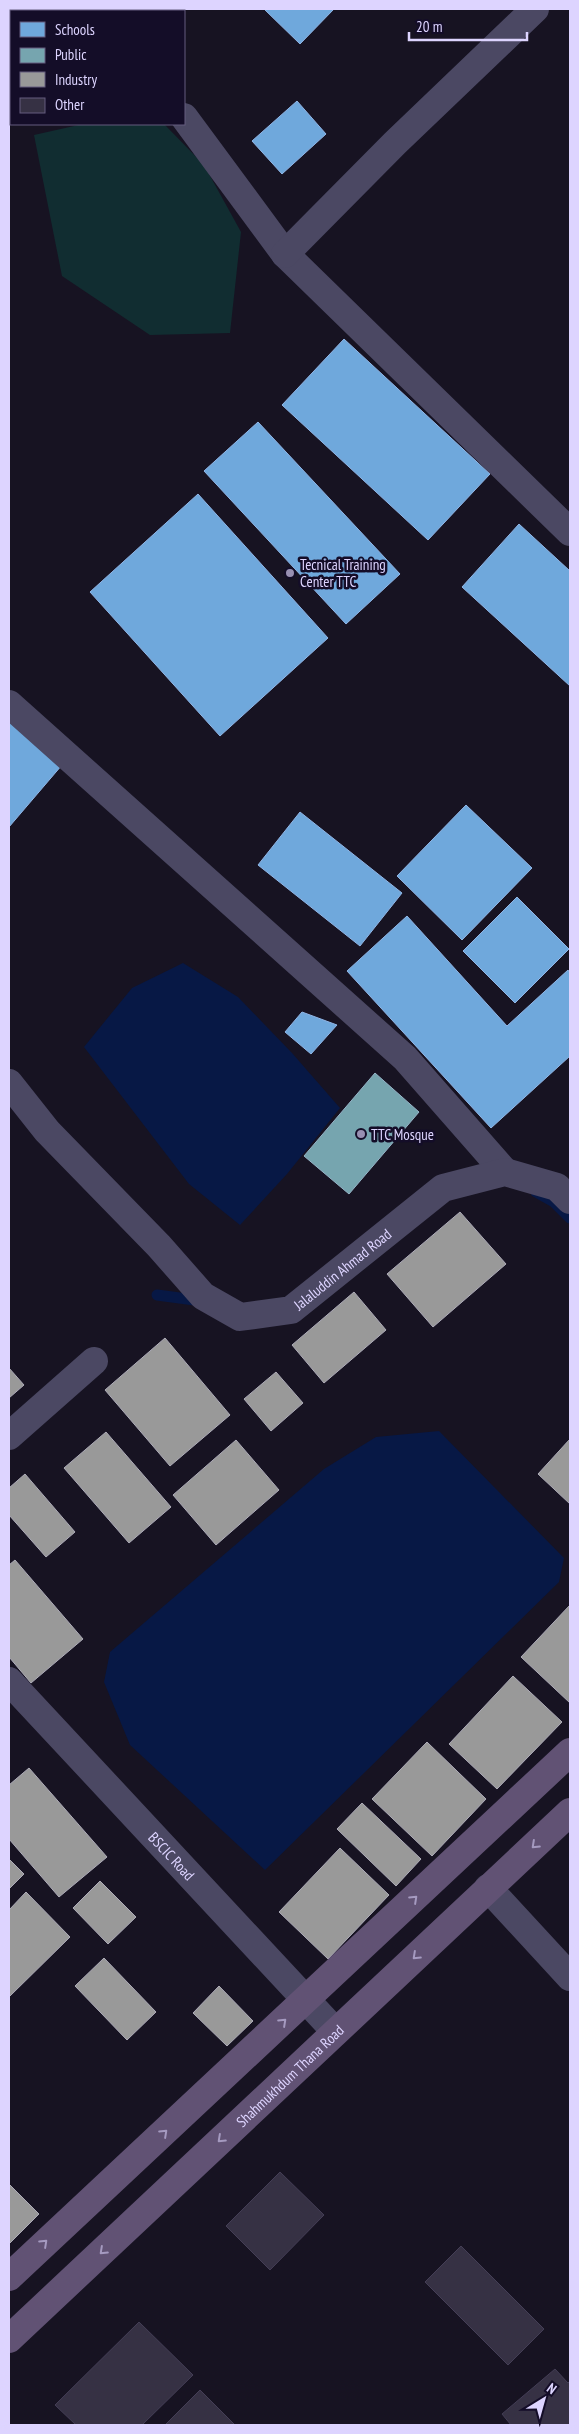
<svg xmlns="http://www.w3.org/2000/svg" width="579" height="2434" font-family="'PT Sans Narrow',sans-serif">
<rect width="100%" height="100%" fill="#171322"/>
<!-- green -->
<polygon fill="#112d31" points="83,124 164,124 204,165 241,232 230,333 150,335 62,276 34,135"/>
<!-- water -->
<g fill="#071845">
<polygon points="183,963 238,997 292,1053 340,1108 287,1174 240,1225 189,1184 84,1047 132,988"/>
<polygon points="439,1431 564,1558 559,1582 265,1870 130,1745 104,1682 110,1652 324,1469 376,1437"/>
</g>
<!-- schools -->
<g fill="#6fa8dc" stroke="#90b5e6">
<polygon points="264,9 334,9 300,44"/>
<polygon points="297,101 326,134 282,174 252,141"/>
<polygon points="344,339 490,474 428,540 282,405"/>
<polygon points="258,422 400,574 346,624 204,471"/>
<polygon points="198,494 328,638 220,736 90,592"/>
<polygon points="519,524 570,571 570,686 462,587"/>
<polygon points="9,719 62,765 9,827"/>
<polygon points="466,805 532,868 462,940 397,876"/>
<polygon points="300,812 402,893 360,946 258,865"/>
<polygon points="517,897 569,949 515,1003 463,951"/>
<polygon points="407,916 507,1026 568,970 570,973 570,1056 491,1128 347,971"/>
<polygon points="302,1012 337,1025 311,1054 285,1032"/>
</g>
<!-- public -->
<polygon fill="#76a5af" stroke="#95b3c7" points="375,1073 419,1112 349,1194 304,1156"/>
<!-- industry -->
<g fill="#999" stroke="#adabb8">
<polygon points="460,1212 506,1264 433,1327 387,1274"/>
<polygon points="354,1292 386,1330 324,1383 292,1345"/>
<polygon points="165,1338 230,1415 170,1466 105,1390"/>
<polygon points="9,1368 24,1385 9,1398"/>
<polygon points="276,1372 303,1403 271,1431 244,1399"/>
<polygon points="106,1432 171,1507 129,1543 64,1468"/>
<polygon points="570,1439 570,1504 538,1474"/>
<polygon points="236,1440 279,1490 216,1545 173,1495"/>
<polygon points="25,1474 75,1532 46,1557 9,1515 9,1488"/>
<polygon points="15,1560 83,1639 31,1683 9,1657 9,1565"/>
<polygon points="570,1605 570,1703 521,1657"/>
<polygon points="513,1676 562,1722 497,1789 449,1744"/>
<polygon points="427,1742 486,1799 432,1856 372,1799"/>
<polygon points="29,1768 107,1857 59,1897 9,1839 9,1785"/>
<polygon points="362,1803 421,1859 396,1886 337,1829"/>
<polygon points="340,1848 389,1895 328,1959 279,1912"/>
<polygon points="9,1859 24,1874 9,1889"/>
<polygon points="100,1881 136,1917 108,1944 73,1908"/>
<polygon points="26,1892 70,1937 9,1997 9,1910"/>
<polygon points="104,1958 156,2012 127,2040 75,1986"/>
<polygon points="219,1986 253,2021 227,2046 193,2013"/>
<polygon points="9,2184 39,2214 9,2244"/>
</g>
<g fill="none" stroke-linecap="round" stroke-linejoin="round">
<!-- stream -->
<g stroke="#071845" stroke-width="11">
<polyline points="536,1192 554,1202 570,1218"/>
<polyline points="157,1295 202,1301"/>
</g>
</g>
<!-- building -->
<g fill="#363144" stroke="#443e56">
<polygon points="280,2172 324,2215 270,2270 226,2226"/>
<polygon points="461,2246 544,2329 508,2365 425,2282"/>
<polygon points="139,2322 193,2375 142,2425 76,2425 55,2405"/>
<polygon points="555,2369 568,2383 570,2381 570,2425 511,2425 502,2414"/>
<polygon points="200,2390 235,2425 165,2425"/>
</g>
<g fill="none" stroke-linecap="round" stroke-linejoin="round">
<!-- minor -->
<g stroke="#4b4863" stroke-width="28">
<polyline points="88,9 90,11"/>
<polyline points="184,117 285,254 570,532"/>
<polyline points="285,254 395,143 535,9"/>
<polyline points="9,704 405,1058 505,1172"/>
<path id="s1" d="M9,1083L47,1131L159,1246L203,1296L240,1317L291,1310L443,1188L505,1172L557,1187L570,1200"/>
<polyline points="9,1436 94,1361"/>
<path id="s2" d="M9,1681L335,2031"/>
<polyline points="488,1888 570,1977"/>
</g>
<!-- major -->
<g stroke="#615274" stroke-width="28">
<polyline points="9,2277 570,1752"/>
<path id="s3" d="M9,2339L570,1812"/>
</g>
</g>
<!-- one-way arrows -->
<defs><path id="oneway-chevron" d="M-2-3.5L2.5 0L-2 3.5" fill="none" stroke-width="1.6" stroke-linecap="round" stroke-linejoin="round" transform="scale(1.25)"/></defs>
<g stroke="#a59ac0">
<use href="#oneway-chevron" transform="translate(535 1845) rotate(137)"/>
<use href="#oneway-chevron" transform="translate(414 1899) rotate(-43)"/>
<use href="#oneway-chevron" transform="translate(416 1956) rotate(137)"/>
<use href="#oneway-chevron" transform="translate(283 2022) rotate(-43)"/>
<use href="#oneway-chevron" transform="translate(164 2133) rotate(-43)"/>
<use href="#oneway-chevron" transform="translate(221 2139) rotate(137)"/>
<use href="#oneway-chevron" transform="translate(44 2243) rotate(-43)"/>
<use href="#oneway-chevron" transform="translate(103 2251) rotate(137)"/>
</g>
<!-- markers -->
<g fill="#9890b2" stroke="#140d28" stroke-width="2">
<circle cx="290" cy="573" r="5"/>
<circle cx="361" cy="1134" r="5"/>
</g>
<g text-anchor="middle" dominant-baseline="central" stroke-width="5" stroke-linejoin="round" paint-order="stroke">
<!-- poi labels -->
<g font-size="15" fill="#ddd4ff" stroke="#140d28" text-anchor="start">
<text x="300" y="564">Tecnical Training<tspan x="300" dy="17">Center TTC</tspan></text>
<text x="371" y="1134">TTC Mosque</text>
</g>
<!-- street labels -->
<g font-size="15" fill="#ddd4ff" stroke="#140d28">
<text stroke="none"><textPath href="#s1" startOffset="448">Jalaluddin Ahmad Road</textPath></text>
<text stroke="none"><textPath href="#s2" startOffset="239">BSCIC Road</textPath></text>
<text stroke="none"><textPath href="#s3" startOffset="385">Shahmukhdum Thana Road</textPath></text>
</g>
</g>
<!-- border -->
<rect width="579" height="2434" fill="none" stroke="#ddd4ff" stroke-width="20"/>
<!-- legend -->
<rect x="10" y="10" width="175" height="115" fill="#140d28" stroke="#645d7e"/>
<rect x="20" y="22" width="25" height="15" fill="#6fa8dc" stroke="#645d7e"/>
<text x="55" y="35" font-size="15" fill="#ddd4ff">Schools</text>
<rect x="20" y="48" width="25" height="15" fill="#76a5af" stroke="#645d7e"/>
<text x="55" y="60" font-size="15" fill="#ddd4ff">Public</text>
<rect x="20" y="72" width="25" height="15" fill="#999999" stroke="#645d7e"/>
<text x="55" y="85" font-size="15" fill="#ddd4ff">Industry</text>
<rect x="20" y="98" width="25" height="15" fill="#363144" stroke="#645d7e"/>
<text x="55" y="110" font-size="15" fill="#ddd4ff">Other</text>
<!-- north arrow -->
<g transform="translate(544 2399) rotate(37)" stroke="#140d28" stroke-width="4" paint-order="stroke">
<path d="M0-4L9 19L0 12L-9 19Z" fill="#ddd4ff"/>
<text y="-8" font-size="14" font-weight="bold" text-anchor="middle" fill="#ddd4ff">N</text>
</g>
<!-- scale -->
<path d="M409 32v8h118v-8" fill="none" stroke="#ddd4ff" stroke-width="2.5"/>
<text x="416" y="32" font-size="15" fill="#ddd4ff" stroke="#140d28" stroke-width="4" paint-order="stroke">20 m</text>
</svg>
